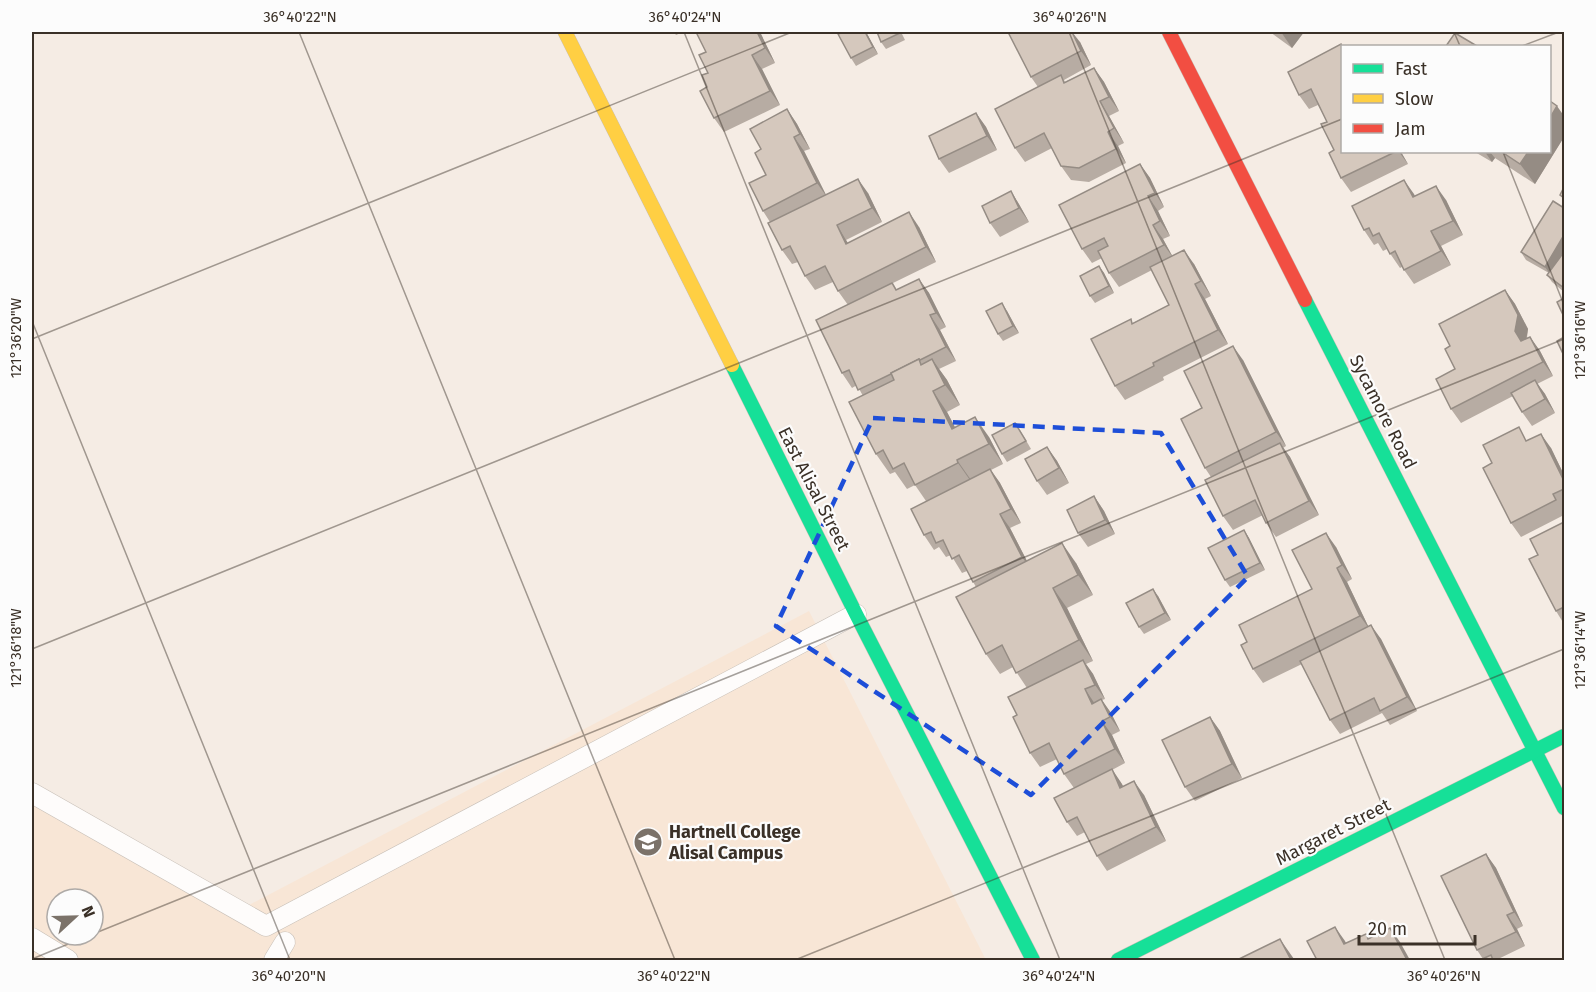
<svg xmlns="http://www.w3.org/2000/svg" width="1596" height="992" font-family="'Fira Sans',sans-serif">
<rect width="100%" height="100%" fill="#f5ece4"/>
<!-- built -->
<path fill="#f8e6d6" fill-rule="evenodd" d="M809,611L986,960H32V785L230,915ZM57,899H93V935H57Z"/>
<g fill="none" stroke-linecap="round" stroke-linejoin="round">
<!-- lane casing -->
<g stroke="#c7bfb7" stroke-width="21">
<g id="lane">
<polyline points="32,793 266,926 856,614"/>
<polyline points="32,938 68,960"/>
<polyline points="274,960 285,942"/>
</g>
</g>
<!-- fast casing -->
<g stroke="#c7bfb7" stroke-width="15">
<g id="fast">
<polyline points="1305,300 1564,808"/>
<polyline points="732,365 856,614 1033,960"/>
<polyline points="1118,960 1564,736"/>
</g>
</g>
<!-- slow casing -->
<g stroke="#c7bfb7" stroke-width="15">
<polyline id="slow" points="565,32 732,365"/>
</g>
<!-- jam casing -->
<g stroke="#c7bfb7" stroke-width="15">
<polyline id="jam" points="1169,32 1305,300"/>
</g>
<!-- lane -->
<use href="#lane" stroke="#fefcfb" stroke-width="20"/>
<!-- fast -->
<use href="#fast" stroke="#16e098" stroke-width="14"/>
<!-- slow -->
<use href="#slow" stroke="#ffcf43" stroke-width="14"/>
<!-- jam -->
<use href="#jam" stroke="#f24e42" stroke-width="14"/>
</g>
<!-- wall -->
<g fill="#b7aca3">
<polygon points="674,32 683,32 676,35"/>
<polygon points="760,32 775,63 762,69 780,105 724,132 714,118 707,87 708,73 706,52"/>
<polygon points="844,32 866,32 878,54 856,66 851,58"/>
<polygon points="877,32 901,32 905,40 886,49 881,42"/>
<polygon points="1270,32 1304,32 1292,48"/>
<polygon points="1080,42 1091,65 1064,80 1065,82 1094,68 1104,82 1119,111 1109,116 1124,143 1118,146 1126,163 1089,182 1071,180 1061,166 1052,148 1025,162 1015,148 1038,87 1031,77"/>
<polygon points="1341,44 1342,152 1401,152 1408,164 1351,192 1341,178 1327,122 1318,105 1309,109 1299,95"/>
<polygon points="787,109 797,124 810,149 804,151 826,195 868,193 882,222 846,240 848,243 919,227 936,262 893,283 897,290 919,279 929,293 946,327 940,330 956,361 939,369 947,380 960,405 947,412 955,427 989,437 1003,464 991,470 1000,483 1021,523 1010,528 1027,561 1076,563 1093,595 1067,608 1093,661 1086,664 1093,674 1105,699 1102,700 1111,713 1120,731 1112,735 1125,763 1112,770 1123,786 1144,795 1166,841 1107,871 1097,856 1085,832 1077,836 1067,822 1074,788 1064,774 1057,759 1040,767 1030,753 1017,715 1027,688 1013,667 1000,674 986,654 976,587 967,571 962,573 951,555 946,557 939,547 934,550 924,535 926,501 915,485 907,489 895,472 890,474 876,454 863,396 857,385 852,388 842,373 848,305 838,291 833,282 815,290 805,276 798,262 792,264 782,250 770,222 763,211 766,175"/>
<polygon points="976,113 986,127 997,150 949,173 939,159"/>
<polygon points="1564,116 1564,137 1535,184 1495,158 1492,162 1475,152 1550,152"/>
<polygon points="1140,164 1150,178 1164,207 1158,211 1170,236 1163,239 1172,256 1194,264 1211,296 1205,299 1228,344 1163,377 1164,380 1125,400 1115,386 1133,323 1169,305 1152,270 1119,287 1109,273 1102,258 1092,263 1082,249"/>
<polygon points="1011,191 1020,206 1029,222 1000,237 990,223"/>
<polygon points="1415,196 1446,200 1463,235 1441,246 1451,265 1414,284 1402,267 1400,268 1387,249 1383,251 1378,243 1374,245 1364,230"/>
<polygon points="1564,208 1564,251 1560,258 1564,252 1564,292 1552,282 1547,275 1549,273 1526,260 1521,252"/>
<polygon points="1099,266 1104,273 1114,293 1095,303 1090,296"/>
<polygon points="1505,290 1515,304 1528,329 1527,338 1530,337 1540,351 1553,376 1537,384 1545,394 1555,413 1532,426 1522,412 1513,396 1461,423 1451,409 1455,369 1450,346"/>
<polygon points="1007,311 1019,333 1003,341 998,334"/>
<polygon points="1243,360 1286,446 1283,448 1290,457 1319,515 1276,537 1266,523 1263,515 1233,530 1223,516 1211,477 1205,468 1202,408"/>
<polygon points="1020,430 1031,449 1007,462 1002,454"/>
<polygon points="1528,440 1551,448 1564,475 1564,508 1563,509 1564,515 1521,537 1511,523 1492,463"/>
<polygon points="1047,447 1057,461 1069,483 1047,495 1037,481"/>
<polygon points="1094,496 1104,511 1115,534 1088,547 1078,533"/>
<polygon points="1564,522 1564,624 1556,611 1538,555"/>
<polygon points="1244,530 1249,538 1265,570 1230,587 1225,580"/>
<polygon points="1336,547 1352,579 1347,582 1368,626 1381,639 1417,711 1390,725 1382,713 1340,734 1330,720 1302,664 1263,683 1253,669 1247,642 1312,589"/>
<polygon points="1158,596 1171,620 1144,634 1139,627"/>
<polygon points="1210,717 1220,731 1242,778 1195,801 1185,787"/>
<polygon points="1486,854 1496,868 1523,926 1517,929 1525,946 1496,960 1480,960 1483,959 1477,950"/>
</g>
<!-- shaded-wall -->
<g fill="#958c84">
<polygon points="757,32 760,32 775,63 765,48"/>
<polygon points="865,32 866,32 878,54 873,47"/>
<polygon points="1072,32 1080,42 1091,65 1081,51"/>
<polygon points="1281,32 1304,32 1292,48"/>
<polygon points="752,55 762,69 780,105 770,91"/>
<polygon points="1094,68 1104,82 1119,111 1109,97"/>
<polygon points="1100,101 1109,116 1124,143 1114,128"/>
<polygon points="1557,106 1564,116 1564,137 1535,184 1520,164 1528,152 1550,152 1550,118"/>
<polygon points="787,109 797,124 810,149 800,134"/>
<polygon points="976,113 986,127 997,150 987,136"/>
<polygon points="1108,132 1118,146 1126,163 1116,149"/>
<polygon points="794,137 804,151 827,197 817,183"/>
<polygon points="1399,152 1401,152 1408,164"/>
<polygon points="1485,152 1490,152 1495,158 1492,162"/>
<polygon points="1140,164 1150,178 1164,207 1155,193"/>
<polygon points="858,179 868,193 882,222 872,208"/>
<polygon points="1404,180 1414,194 1423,212 1413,197"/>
<polygon points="1436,186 1446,200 1463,235 1453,221"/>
<polygon points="1011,191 1020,206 1029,222 1019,208"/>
<polygon points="1148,196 1158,211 1170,236 1160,221"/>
<polygon points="909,212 919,227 936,262 926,247"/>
<polygon points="837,225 846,240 856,258 846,244"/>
<polygon points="1153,225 1163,239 1174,259 1164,245"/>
<polygon points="1431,231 1441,246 1451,265 1441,251"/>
<polygon points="1564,235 1564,251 1550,274 1545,267"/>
<polygon points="1184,250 1194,264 1211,296 1201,281"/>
<polygon points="1099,266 1104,273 1114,293 1109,286"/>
<polygon points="919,279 929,293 946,327 936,313"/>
<polygon points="1195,284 1205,299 1228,344 1218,330"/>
<polygon points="1505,290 1515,304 1528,329 1525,346 1521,341 1515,331"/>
<polygon points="1002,303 1007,311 1019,333 1013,326"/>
<polygon points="930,315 940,330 956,361 946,347"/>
<polygon points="1530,337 1540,351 1553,376 1543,362"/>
<polygon points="1233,346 1243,360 1286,446 1276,432"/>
<polygon points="932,359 947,380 960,405 945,385"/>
<polygon points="1535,380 1545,394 1555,413 1545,399"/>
<polygon points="933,391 947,412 966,449 952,429"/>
<polygon points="975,417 989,437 1003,464 989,444"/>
<polygon points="1541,434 1551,448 1564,475 1564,481"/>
<polygon points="1280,443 1290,457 1319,515 1309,501"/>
<polygon points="1047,447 1057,461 1069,483 1059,468"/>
<polygon points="957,460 971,480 972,483 958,463"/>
<polygon points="990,469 1000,483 1021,523 1011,509"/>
<polygon points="1094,496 1104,511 1115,534 1105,520"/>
<polygon points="1000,514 1010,528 1032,571 1022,557"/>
<polygon points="1244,530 1249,538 1265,570 1260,563"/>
<polygon points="1326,533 1336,547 1352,579 1342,565"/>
<polygon points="1062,543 1076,563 1093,595 1078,575"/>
<polygon points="1337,568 1347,582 1370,630 1360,616"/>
<polygon points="1053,588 1067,608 1093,661 1079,640"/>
<polygon points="1153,589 1158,596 1171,620 1165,613"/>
<polygon points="1371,625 1381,639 1417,711 1407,697"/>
<polygon points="1083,660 1093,674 1105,699 1095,685"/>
<polygon points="1085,689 1095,704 1092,704"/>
<polygon points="1101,699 1111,713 1120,731 1110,717"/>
<polygon points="1210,717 1220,731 1242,778 1232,764"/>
<polygon points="1102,721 1112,735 1125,763 1115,749"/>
<polygon points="1112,769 1122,784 1130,802 1120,788"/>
<polygon points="1134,781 1144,795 1166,841 1156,827"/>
<polygon points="1486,854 1496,868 1523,926 1514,912"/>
<polygon points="1507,915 1517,929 1525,946 1516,932"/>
<polygon points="1335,927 1345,941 1354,958 1344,944"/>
<polygon points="1390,928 1400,942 1410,960 1407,960"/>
<polygon points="1280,939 1294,959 1295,960 1291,960"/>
</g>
<!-- building -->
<g fill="#d5c8bd" stroke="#958c84" stroke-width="1.5">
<polygon points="696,32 757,32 765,48 752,55 770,91 714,118 700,91 707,87 702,75 708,73 699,55 706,52"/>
<polygon points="844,32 865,32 873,47 851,58 838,34"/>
<polygon points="877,32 899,32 900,33 881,42"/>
<polygon points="1008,32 1072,32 1081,51 1031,77"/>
<polygon points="1455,33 1477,46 1446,46"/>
<polygon points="1341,44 1342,47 1342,152 1395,152 1341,178 1329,153 1334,150 1321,124 1327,122 1311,89 1299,95 1288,72"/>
<polygon points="1094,68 1109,97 1100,101 1114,128 1108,132 1116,149 1079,168 1061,166 1044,133 1015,148 995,109 1061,75 1064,83"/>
<polygon points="1550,101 1557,106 1550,118"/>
<polygon points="787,109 800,134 794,137 817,183 763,211 749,183 766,175 755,153 761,149 750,129"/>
<polygon points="976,113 987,136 939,159 929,136"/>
<polygon points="1502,152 1528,152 1520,164"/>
<polygon points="1140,164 1155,193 1148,196 1160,221 1153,225 1164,245 1109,273 1098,251 1108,246 1104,238 1082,249 1059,205"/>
<polygon points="858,179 872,208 837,225 846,244 909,212 926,247 838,291 825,266 805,276 790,246 782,250 768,223"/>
<polygon points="1404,180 1413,197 1436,186 1453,221 1431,231 1441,251 1404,270 1395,251 1390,254 1379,233 1373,236 1369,228 1364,230 1352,206"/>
<polygon points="1564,187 1564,198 1560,195"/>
<polygon points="1011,191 1019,208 990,223 982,206"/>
<polygon points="1553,201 1564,208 1564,235 1545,267 1521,252"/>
<polygon points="1184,250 1201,281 1195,284 1218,330 1153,363 1154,366 1115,386 1091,339 1131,319 1132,324 1169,305 1150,267"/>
<polygon points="1564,252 1564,288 1547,275"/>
<polygon points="1099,266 1109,286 1090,296 1080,276"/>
<polygon points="919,279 936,313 930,315 946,347 920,360 919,359 891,373 891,374 858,390 849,370 842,373 816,320 892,283 896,290"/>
<polygon points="1505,290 1518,315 1515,331 1521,341 1530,337 1543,362 1451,409 1436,379 1455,369 1445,349 1450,346 1439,324"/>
<polygon points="1564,298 1564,317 1557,302"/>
<polygon points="1002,303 1013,326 998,334 986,311"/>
<polygon points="1564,337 1564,356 1557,341"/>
<polygon points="1233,346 1276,432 1205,468 1181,419 1202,408 1184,371"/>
<polygon points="919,359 921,365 932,359 945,385 933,391 952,429 975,417 989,444 957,460 958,463 915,485 904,463 893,469 883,450 876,454 849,402 894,380 891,373"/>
<polygon points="1535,380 1545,399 1522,412 1511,393"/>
<polygon points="1015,423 1026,441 1002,454 992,435"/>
<polygon points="1519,427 1526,441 1541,434 1564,481 1564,489 1553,494 1556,500 1511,523 1483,468 1492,463 1483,445"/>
<polygon points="1280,443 1309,501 1266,523 1255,500 1223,516 1205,480"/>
<polygon points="1047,447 1059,468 1037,481 1025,459"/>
<polygon points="990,469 1011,509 1000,514 1022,557 973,582 959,555 952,559 943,540 936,543 931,532 924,535 911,509"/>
<polygon points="1094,496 1105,520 1078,533 1067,510"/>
<polygon points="1564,522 1564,607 1556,611 1529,559 1538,555 1530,539"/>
<polygon points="1244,530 1260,563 1225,580 1208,548"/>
<polygon points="1326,533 1342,565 1337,568 1360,616 1253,669 1241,645 1247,642 1239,625 1312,589 1292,550"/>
<polygon points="1062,543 1078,575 1053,588 1079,640 1016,673 1002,645 986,654 956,597"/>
<polygon points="1153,589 1165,613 1139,627 1126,603"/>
<polygon points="1371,625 1407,697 1380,711 1374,698 1330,720 1300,661"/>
<polygon points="1083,660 1095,685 1085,689 1092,704 1101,699 1110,717 1102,721 1115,749 1064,774 1049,743 1030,753 1013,717 1017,715 1008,697"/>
<polygon points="1210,717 1232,764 1185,787 1162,740"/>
<polygon points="1112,769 1120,788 1134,781 1156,827 1097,856 1077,817 1067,822 1054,798"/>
<polygon points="1486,854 1514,912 1507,915 1516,932 1477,950 1441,876"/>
<polygon points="1335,927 1344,944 1366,934 1368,939 1390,928 1407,960 1317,960 1307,941"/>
<polygon points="1280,939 1291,960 1237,960"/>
<polygon points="1491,955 1493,960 1480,960"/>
</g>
<!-- marked area -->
<path fill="none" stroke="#1d4ed8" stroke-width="4.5" stroke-dasharray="12 8" stroke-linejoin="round" d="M873,418L1161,433L1248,577L1031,795L776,626Z"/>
<!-- ticks -->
<path fill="none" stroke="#3a3027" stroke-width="1.5" stroke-opacity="0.45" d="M299,32L675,960M684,32L1060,960M1069,32L1445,960M1454,32L1460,46M1522,46L1559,32M1503,152L1564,305M32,321L290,960M32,339L792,32M32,649L1342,119M93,934L1564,339M32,959L90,935M795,960L1564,649M1562,960L1564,959"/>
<!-- icons -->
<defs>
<g id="university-disc" transform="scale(1.5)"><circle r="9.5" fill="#7b7269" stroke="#fcfcfc"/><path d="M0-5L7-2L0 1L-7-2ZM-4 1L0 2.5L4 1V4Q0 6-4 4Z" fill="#fff"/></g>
</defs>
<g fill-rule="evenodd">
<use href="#university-disc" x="648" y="842"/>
</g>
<g text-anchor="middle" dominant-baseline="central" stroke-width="4.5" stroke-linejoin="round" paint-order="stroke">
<!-- street labels -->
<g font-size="18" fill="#3a3027" stroke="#fcfcfc">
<text transform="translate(1383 412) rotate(63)">Sycamore Road</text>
<text transform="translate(814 489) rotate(63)">East Alisal Street</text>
<text transform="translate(1333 832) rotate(-27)">Margaret Street</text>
</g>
<!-- poi labels -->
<g font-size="18" font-weight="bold" fill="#3a3027" stroke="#fcfcfc" text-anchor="start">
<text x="669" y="832">Hartnell College<tspan x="669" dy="21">Alisal Campus</tspan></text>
</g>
</g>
<!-- border -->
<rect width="1596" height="992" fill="none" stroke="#fcfcfc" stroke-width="66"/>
<!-- legend -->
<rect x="1341" y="45" width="210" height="108" fill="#fcfcfc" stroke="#aeaaa7" stroke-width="1.5"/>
<rect x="1353" y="64" width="30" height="9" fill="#16e098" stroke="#aeaaa7" stroke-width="1.5"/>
<text x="1395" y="75" font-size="18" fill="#3a3027">Fast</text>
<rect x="1353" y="94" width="30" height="9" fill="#ffcf43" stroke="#aeaaa7" stroke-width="1.5"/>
<text x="1395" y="105" font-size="18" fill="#3a3027">Slow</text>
<rect x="1353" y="124" width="30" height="9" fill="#f24e42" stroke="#aeaaa7" stroke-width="1.5"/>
<text x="1395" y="135" font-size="18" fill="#3a3027">Jam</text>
<!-- north arrow -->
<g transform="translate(75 917) rotate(68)"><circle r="28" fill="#fcfcfc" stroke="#aeaaa7" stroke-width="1.5"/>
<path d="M0-4.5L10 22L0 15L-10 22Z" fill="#7b7269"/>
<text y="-9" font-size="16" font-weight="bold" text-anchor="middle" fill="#3a3027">N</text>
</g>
<!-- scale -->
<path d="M1359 935v9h116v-9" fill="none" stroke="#3a3027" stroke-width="3"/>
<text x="1368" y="935" font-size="18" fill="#3a3027" stroke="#fcfcfc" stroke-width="4.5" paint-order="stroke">20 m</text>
<rect x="33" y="33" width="1530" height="926" fill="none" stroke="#3a3027" stroke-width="2"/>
<g font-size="15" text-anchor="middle" fill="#3a3027">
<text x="300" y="22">36°40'22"N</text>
<text x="685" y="22">36°40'24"N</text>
<text x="1070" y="22">36°40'26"N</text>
<text transform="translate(16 338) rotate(-90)" y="5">121°36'20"W</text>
<text transform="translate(1580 340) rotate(-90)" y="5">121°36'16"W</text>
<text transform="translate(16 648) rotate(-90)" y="5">121°36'18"W</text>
<text transform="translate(1580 650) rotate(-90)" y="5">121°36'14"W</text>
<text x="289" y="981">36°40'20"N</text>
<text x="674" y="981">36°40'22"N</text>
<text x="1059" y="981">36°40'24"N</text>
<text x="1444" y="981">36°40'26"N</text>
</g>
</svg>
